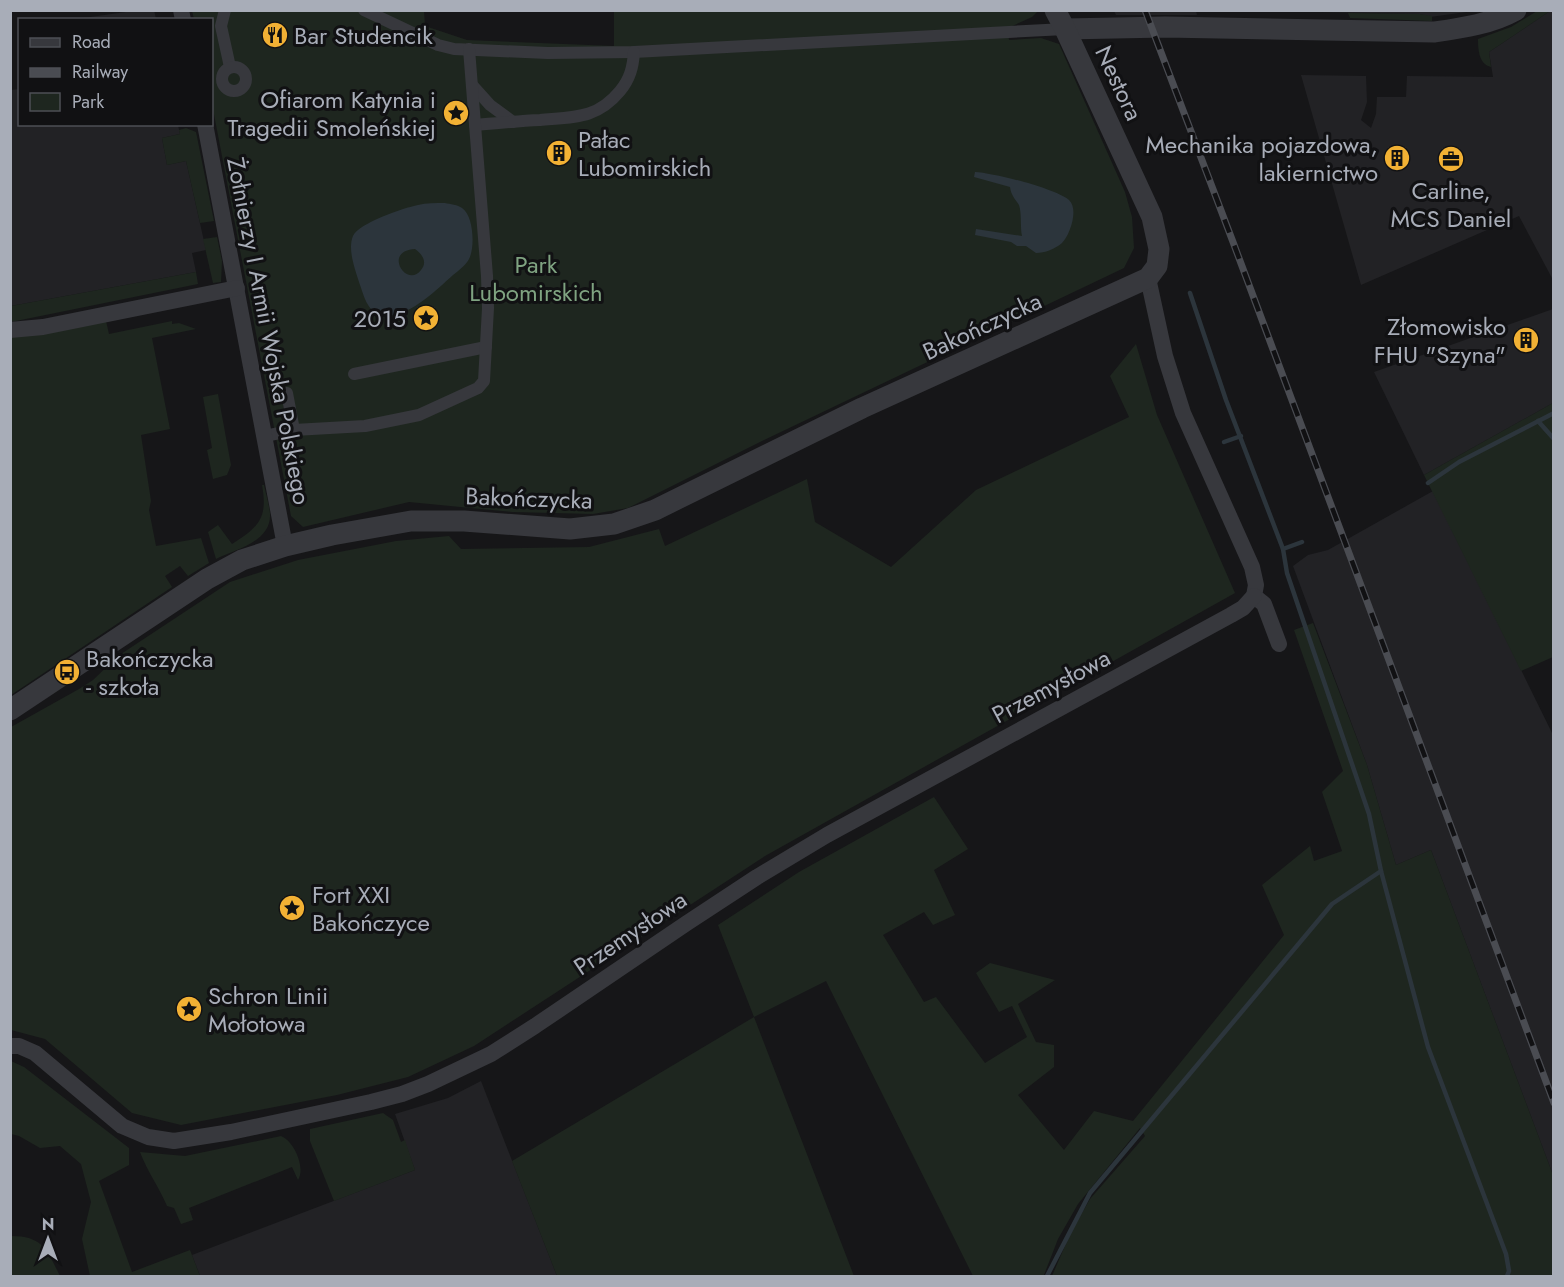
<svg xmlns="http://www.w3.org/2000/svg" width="1564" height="1287" font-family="Jost,sans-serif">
<rect width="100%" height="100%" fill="#161618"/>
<!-- built -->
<g fill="#222225">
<polygon points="154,10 156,19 83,18 133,11"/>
<polygon points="1114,11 1196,11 1197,15 1116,15"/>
<polygon points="1266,11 1474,11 1430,17 1420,14"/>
<polygon points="1550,11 1553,11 1553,280 1519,216 1361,285 1301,75 1366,76 1367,102 1361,120 1371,128 1376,114 1377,97 1406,97 1407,76 1493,77 1489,52"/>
<polygon points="19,89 20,124 178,125 180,134 162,138 167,165 186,161 206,250 192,253 196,272 11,306 11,90"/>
<polygon points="1553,309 1553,403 1424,475 1374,372"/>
<polygon points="1433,491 1553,735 1553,1175 1431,850 1396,865 1367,765 1293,566 1308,555 1328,550"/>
<polygon points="481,1081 557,1276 200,1276 192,1255 415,1170 395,1114 448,1098"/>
</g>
<!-- green -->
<g fill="#1e261f">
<polygon points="192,11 424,11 425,26 467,40 614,46 614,11 1038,11 1032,17 1008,28 1009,40 1041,38 1059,44 1125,192 1132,217 1134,248 1124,268 762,441 628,508 593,514 512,512 409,502 303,527 291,516 212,104 212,20 194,19"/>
<path d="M1537,11H1550L1489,52L1491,67C1479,64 1478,50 1478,39L1511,27Z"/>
<polygon points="1348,13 1420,14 1432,16 1432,21 1350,18"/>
<polygon points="186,128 196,132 214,221 200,223 186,161 167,165 162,138 180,134 179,130"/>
<polygon points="217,237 222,261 221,282 213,283 203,239"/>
<polygon points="196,272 198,284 11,322 11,306"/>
<polygon points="106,321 109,334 172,321 172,324 179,323 196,329 152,338 170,429 141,435 151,501 149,510 156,546 201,538 209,563 188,576 180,566 165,576 172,587 11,695 11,337"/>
<polygon points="1136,344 1157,415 1235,593 765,856 474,1046 408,1077 337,1095 181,1125 132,1113 45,1039 11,1030 11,727 79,689 93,680 118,656 230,582 298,560 396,541 449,536 461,549 589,547 659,529 665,546 807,479 815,522 891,567 976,490 1129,417 1110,376"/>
<polygon points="218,394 231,465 227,475 213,479 207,450 212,448 203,397"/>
<polygon points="1553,403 1553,657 1521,671 1424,475"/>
<path d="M262,485H264C266,494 269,504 270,513C272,542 236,549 216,559L208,532L218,525L232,544C259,527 268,518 262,485Z"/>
<polygon points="1313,623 1367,765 1396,865 1431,850 1553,1175 1553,1276 1052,1276 1071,1232 1090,1199 1145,1136 1140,1128 1078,1204 1058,1239 1044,1275 1041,1276 973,1276 826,981 754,1017 854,1276 557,1276 512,1161 754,1017 718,925 799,872 934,797 968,849 934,870 955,915 933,925 924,912 883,935 924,1002 936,997 985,1063 1027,1037 1012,1006 999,1012 976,973 990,963 1055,980 1018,1004 1036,1042 1054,1045 1054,1067 1018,1095 1064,1150 1094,1111 1133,1121 1284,935 1262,885 1310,846 1314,861 1342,851 1322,792 1343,771 1294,630"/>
<polygon points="11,1061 24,1067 129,1148 129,1165 99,1181 132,1272 190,1250 200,1276 90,1276 82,1239 91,1202 81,1164 60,1146 40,1148 19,1136 11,1134"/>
<polygon points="383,1113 393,1120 401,1142 405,1140 415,1170 334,1201 310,1141 310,1129"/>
<path d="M281,1136C294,1141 306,1168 298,1180L292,1167L189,1208L193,1220L181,1224L174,1208L167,1206C159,1187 147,1171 140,1152L185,1156Z"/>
<path d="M11,1236C43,1236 47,1250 60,1276H11Z"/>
</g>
<!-- water -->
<g fill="#2c353c" fill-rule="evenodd">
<path d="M975,172C994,173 1054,188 1069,200C1079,209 1070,235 1062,243C1055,249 1045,253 1036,253L1026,246H1017L1011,242L975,235L976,229L1022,236C1020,227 1022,214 1019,205C1015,199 1011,195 1010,187L974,177Z"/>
<path d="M445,203C450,204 458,205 462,208C474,216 475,248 469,259C466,265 458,271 453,275C436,290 404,323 379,314C367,310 364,296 360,285C356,272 347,250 353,236C359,223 403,208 418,205C426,203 436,203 445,203ZM415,249C422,254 428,262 421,270C407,289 382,251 415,249Z"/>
</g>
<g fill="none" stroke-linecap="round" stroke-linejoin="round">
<!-- stream -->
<g stroke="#2c353c" stroke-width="4.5">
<polyline points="1190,293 1226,400 1283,549"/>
<polyline points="1538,421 1554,439"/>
<polyline points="1224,442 1241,436"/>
<polyline points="1428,483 1459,462 1554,413"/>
<polyline points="1302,542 1283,549 1287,573 1369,814 1381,871 1428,1047 1506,1254 1509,1271 1507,1276"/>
<polyline points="1047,1276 1090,1193 1332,904 1381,871"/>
</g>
<!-- pedestrian -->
<g stroke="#37383d" stroke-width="12">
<polyline points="225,10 221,26 230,67"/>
<polyline points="364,10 438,45 454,49 548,53 634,52 1065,29"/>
<circle cx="234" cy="79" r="12"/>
<polyline points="472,85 490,105 513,122"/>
<path d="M475,125C497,123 518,121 540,120C574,117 597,119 620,91C630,79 633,67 634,52"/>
<polyline points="354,374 486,347"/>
<polyline points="287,393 294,430"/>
<polyline points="265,436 294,430 365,426 419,415 478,388 484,381 488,308 487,276 469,49"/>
</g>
<!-- minor -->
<g stroke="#37383d" stroke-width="16">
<polyline points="181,10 183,20"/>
<polyline points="205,124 285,546"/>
<polyline points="1148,278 1165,356 1183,413 1252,567 1256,585 1254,596 1264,604 1279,644"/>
<polyline points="10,330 43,327 237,288"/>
<polyline points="10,1046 19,1046 35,1053 122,1126 148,1137 174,1141 231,1132 371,1102 402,1094 428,1084 491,1054 535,1026 687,923 757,877 827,835 1231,615 1243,608 1254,596"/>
</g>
<!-- tertiary -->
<g stroke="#37383d" stroke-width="21">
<path d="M1065,29L1165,27L1434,32C1462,28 1491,24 1516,10"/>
<polyline points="10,710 207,579 242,560 285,546 332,535 411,521 464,521 570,529 614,524 655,510 862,408 1148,278 1157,266 1159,249 1152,217 1065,29 1055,10"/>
</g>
<!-- rail casing -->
<g stroke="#4a4c52" stroke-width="7">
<polyline id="rail" points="1145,10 1233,242 1554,1103"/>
</g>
<!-- rail -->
<use href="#rail" stroke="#111113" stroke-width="4.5" stroke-dasharray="14" stroke-linecap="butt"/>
</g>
<!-- icons -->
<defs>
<g id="restaurant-disc" transform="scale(1.35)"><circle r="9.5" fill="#f2b134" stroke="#111113"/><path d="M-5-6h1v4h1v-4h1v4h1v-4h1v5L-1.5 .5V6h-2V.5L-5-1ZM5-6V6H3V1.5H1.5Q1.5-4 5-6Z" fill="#111"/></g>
<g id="sight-disc" transform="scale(1.35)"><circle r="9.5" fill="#f2b134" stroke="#111113"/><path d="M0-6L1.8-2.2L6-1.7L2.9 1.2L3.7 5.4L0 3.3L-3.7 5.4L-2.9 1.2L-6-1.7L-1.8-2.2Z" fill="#111"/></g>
<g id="building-disc" transform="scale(1.35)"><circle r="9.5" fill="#f2b134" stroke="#111113"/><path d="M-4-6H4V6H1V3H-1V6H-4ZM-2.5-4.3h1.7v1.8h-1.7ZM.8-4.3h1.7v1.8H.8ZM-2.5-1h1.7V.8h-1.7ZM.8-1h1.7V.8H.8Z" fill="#111"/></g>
<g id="office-disc" transform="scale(1.35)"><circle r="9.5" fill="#f2b134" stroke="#111113"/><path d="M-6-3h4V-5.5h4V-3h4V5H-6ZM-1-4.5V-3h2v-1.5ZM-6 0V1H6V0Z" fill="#111"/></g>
<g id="bus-disc" transform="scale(1.35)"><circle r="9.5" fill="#f2b134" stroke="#111113"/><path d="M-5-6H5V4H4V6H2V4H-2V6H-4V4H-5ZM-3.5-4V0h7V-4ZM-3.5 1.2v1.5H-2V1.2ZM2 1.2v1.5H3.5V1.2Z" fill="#111"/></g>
</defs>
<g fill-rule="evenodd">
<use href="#restaurant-disc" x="275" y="35"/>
<use href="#sight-disc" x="456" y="113"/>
<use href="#building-disc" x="559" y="153"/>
<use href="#building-disc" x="1397" y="158"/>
<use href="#office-disc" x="1451" y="159"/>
<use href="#sight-disc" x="426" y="318"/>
<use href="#building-disc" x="1526" y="340"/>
<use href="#bus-disc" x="67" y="672"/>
<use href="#sight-disc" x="292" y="908"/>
<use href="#sight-disc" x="189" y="1009"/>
</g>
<g text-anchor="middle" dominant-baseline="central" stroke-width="6" stroke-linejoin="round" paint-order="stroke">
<!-- poi labels -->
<g font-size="24" fill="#a8adb8" stroke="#111113" text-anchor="start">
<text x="294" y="35">Bar Studencik</text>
<text x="436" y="99" text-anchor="end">Ofiarom Katynia i<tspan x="436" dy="28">Tragedii Smoleńskiej</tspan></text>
<text x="578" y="139">Pałac<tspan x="578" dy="28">Lubomirskich</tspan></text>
<text x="1378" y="144" text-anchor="end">Mechanika pojazdowa,<tspan x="1378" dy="28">lakiernictwo</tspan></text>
<text x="1451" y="190" text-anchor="middle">Carline,<tspan x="1451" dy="28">MCS Daniel</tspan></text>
<text x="406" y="318" text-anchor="end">2015</text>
<text x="1506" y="326" text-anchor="end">Złomowisko<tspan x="1506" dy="28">FHU "Szyna"</tspan></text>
<text x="86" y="658">Bakończycka<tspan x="86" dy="28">- szkoła</tspan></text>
<text x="312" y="894">Fort XXI<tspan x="312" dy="28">Bakończyce</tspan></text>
<text x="208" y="995">Schron Linii<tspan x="208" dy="28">Mołotowa</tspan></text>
</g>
<!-- street labels -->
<g font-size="24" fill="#a8adb8" stroke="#111113">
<text transform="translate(1119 83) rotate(65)">Nestora</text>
<text transform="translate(982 326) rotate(-25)">Bakończycka</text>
<text transform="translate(269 331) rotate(79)">Żołnierzy I Armii Wojska Polskiego</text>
<text transform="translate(529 498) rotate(2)">Bakończycka</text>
<text transform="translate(1051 686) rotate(-28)">Przemysłowa</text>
<text transform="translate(630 933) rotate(-34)">Przemysłowa</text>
</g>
<!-- park labels -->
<g font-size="24" fill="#7fa381" stroke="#111113">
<text x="536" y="264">Park<tspan x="536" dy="28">Lubomirskich</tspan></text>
</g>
</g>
<!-- border -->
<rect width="1564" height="1287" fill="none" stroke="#a8adb8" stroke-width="24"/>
<!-- legend -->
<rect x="18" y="18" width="195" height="108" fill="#111113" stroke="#4d4f55" stroke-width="1.5"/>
<rect x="30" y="38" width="30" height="9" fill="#37383d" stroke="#4d4f55" stroke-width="1.5"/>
<text x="72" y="48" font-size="18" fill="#a8adb8">Road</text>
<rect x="30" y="68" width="30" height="9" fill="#4a4c52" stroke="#4d4f55" stroke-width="1.5"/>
<text x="72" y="78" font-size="18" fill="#a8adb8">Railway</text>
<rect x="30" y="93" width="30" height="18" fill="#1e261f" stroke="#4d4f55" stroke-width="1.5"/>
<text x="72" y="108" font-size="18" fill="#a8adb8">Park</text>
<!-- north arrow -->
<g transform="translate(48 1239)" stroke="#111113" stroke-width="4.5" paint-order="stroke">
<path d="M0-4.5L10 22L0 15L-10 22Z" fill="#a8adb8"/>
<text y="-9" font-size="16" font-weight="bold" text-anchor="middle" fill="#a8adb8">N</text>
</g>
</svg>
